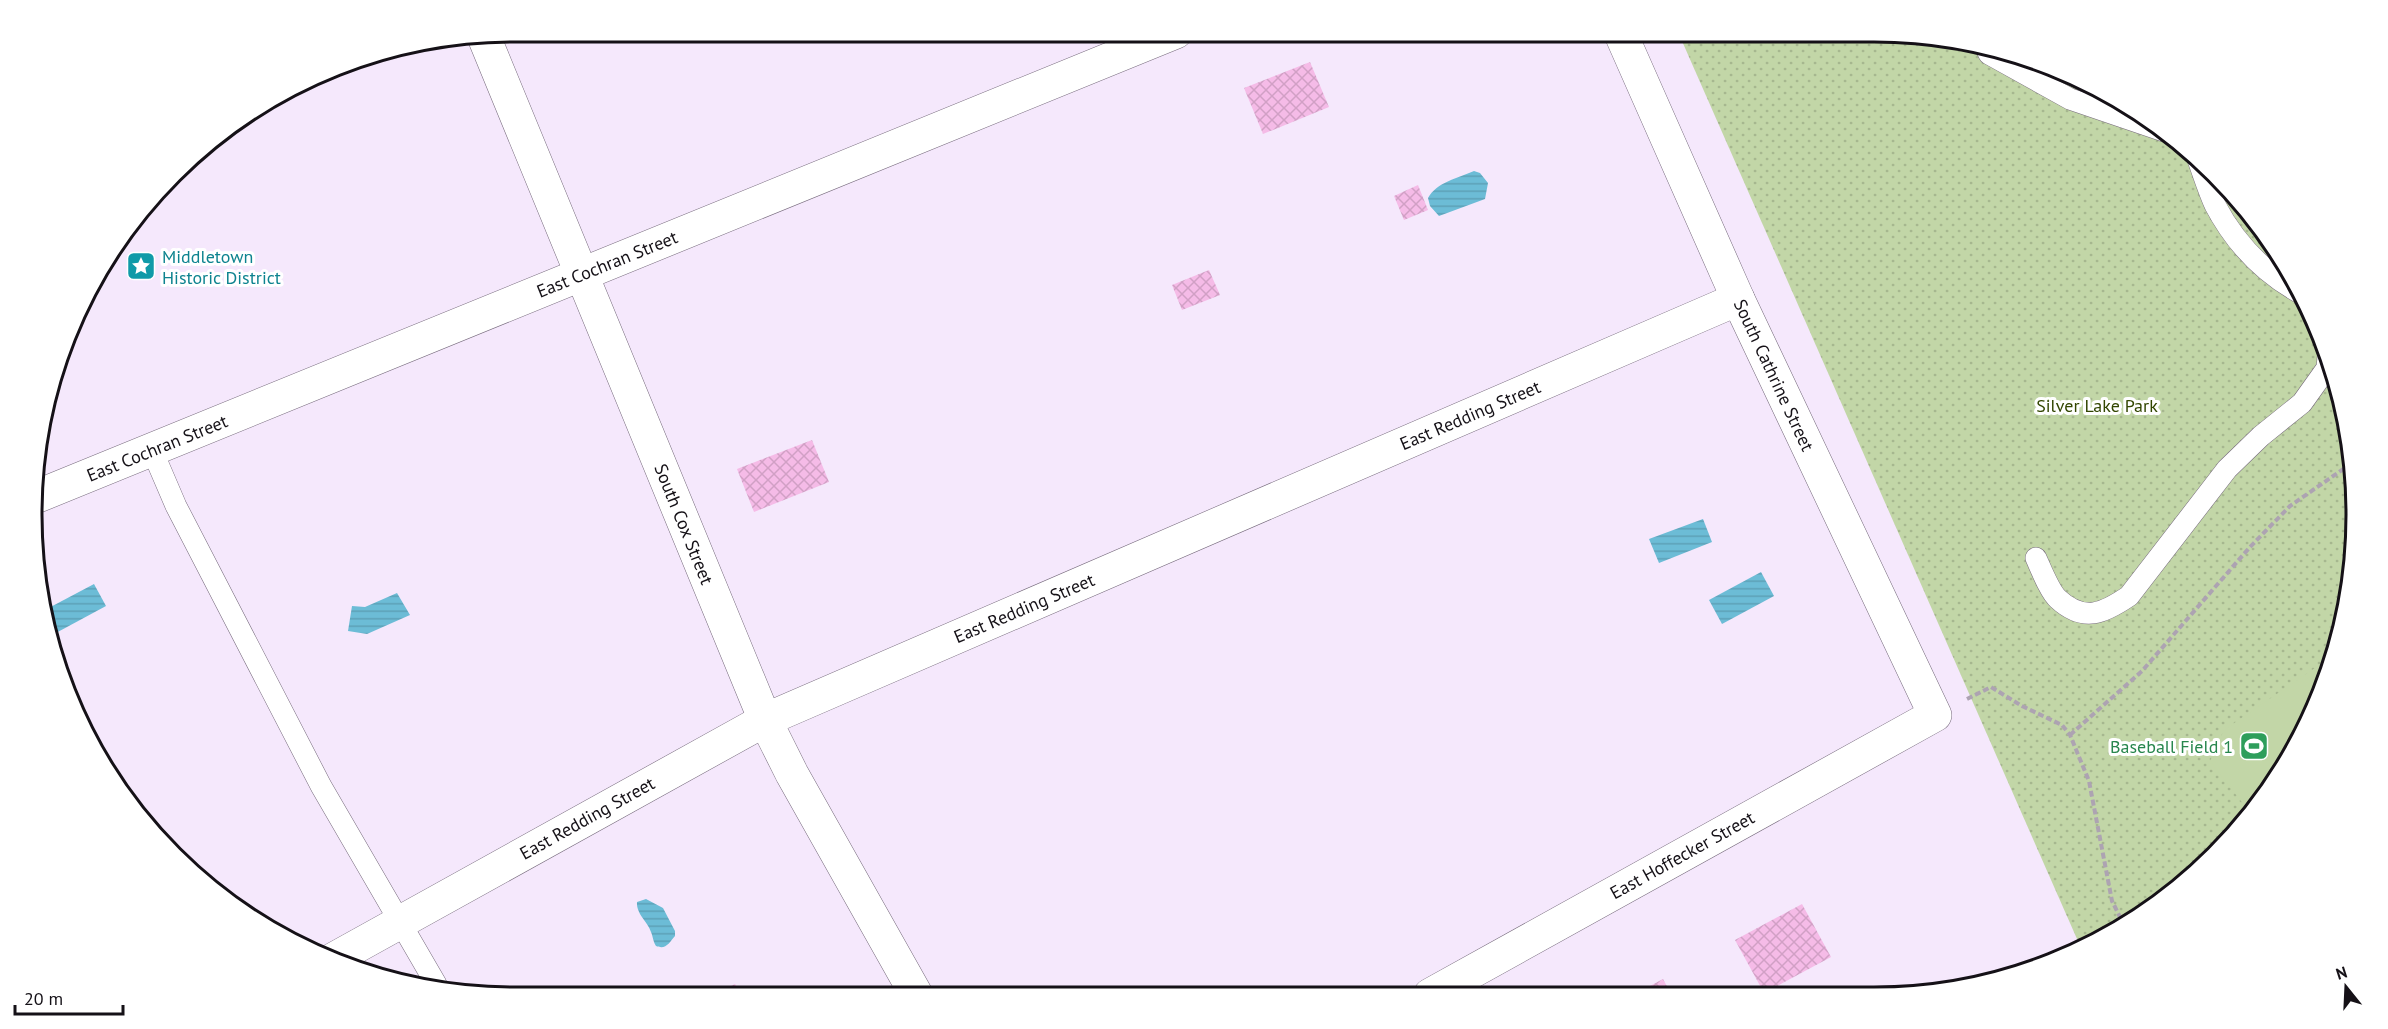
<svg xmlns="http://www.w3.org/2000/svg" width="2388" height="1029" font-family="'PT Sans',sans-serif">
<defs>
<pattern id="park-dots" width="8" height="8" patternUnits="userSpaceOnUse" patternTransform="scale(1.5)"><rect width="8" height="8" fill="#c2d6a7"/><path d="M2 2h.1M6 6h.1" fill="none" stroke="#a6b78f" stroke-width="1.8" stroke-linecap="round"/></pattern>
<pattern id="water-rules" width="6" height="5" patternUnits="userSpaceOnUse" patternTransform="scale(1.5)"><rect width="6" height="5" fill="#6cbcd6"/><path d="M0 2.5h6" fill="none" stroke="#5da1b7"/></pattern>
<pattern id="building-cross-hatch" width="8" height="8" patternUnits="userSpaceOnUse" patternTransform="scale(1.5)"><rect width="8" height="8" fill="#f5bbe7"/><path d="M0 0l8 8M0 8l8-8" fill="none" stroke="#d1a0c5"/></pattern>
</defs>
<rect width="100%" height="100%" fill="#f5e8fc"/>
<!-- park -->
<polygon fill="url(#park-dots)" points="1678,32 1874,32 2029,57 2115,96 2192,152 2257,221 2307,301 2340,390 2355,483 2352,578 2331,670 2257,808 2168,897 2081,948"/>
<!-- pitch -->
<polygon fill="#c2d6a7" points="2334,655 2331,670 2257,808 2251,814 2210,761 2224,730"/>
<!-- water -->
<g fill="url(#water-rules)">
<path d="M1474,171L1480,173L1488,183L1485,199L1439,216L1430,206L1428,198C1437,182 1458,178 1474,171Z"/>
<polygon points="1703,519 1712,542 1659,563 1649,539"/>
<polygon points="1761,572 1774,596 1722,624 1709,600"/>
<polygon points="94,584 106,606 54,634 43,611"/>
<polygon points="397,593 410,615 367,634 348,631 352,606 365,607"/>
<path d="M646,899L663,908L675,931V936C669,943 666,950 656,946C653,941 653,937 651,932C648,922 636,914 637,902Z"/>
</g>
<!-- building -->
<g fill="url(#building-cross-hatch)">
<polygon points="1477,32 1509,32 1481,43"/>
<polygon points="1310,62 1329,107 1263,134 1244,88"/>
<polygon points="1418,185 1428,210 1404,220 1394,196"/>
<polygon points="1209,270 1220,295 1182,310 1172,285"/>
<polygon points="812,440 829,482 754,512 737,469"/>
<polygon points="1802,904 1831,957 1764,993 1735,940"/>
<polygon points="1663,979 1671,994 1635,994"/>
<polygon points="735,984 743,997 711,997"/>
</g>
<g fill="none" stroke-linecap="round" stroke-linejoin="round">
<!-- service casing -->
<g stroke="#766a7c" stroke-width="22">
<g id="service">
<polyline points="1987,50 1989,54 2070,99 2164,131"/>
<path d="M2197,157C2203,173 2208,190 2215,205C2235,243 2265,274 2302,294"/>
<polyline points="152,450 176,506 321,786 436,984"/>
<path d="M2036,558C2041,569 2050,592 2058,599C2084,623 2104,613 2129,596L2227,469L2261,436L2302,403L2327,368L2328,356"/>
</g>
</g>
<!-- minor casing -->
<g stroke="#766a7c" stroke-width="34">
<g id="minor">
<polyline points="484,37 765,720 792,774 917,996"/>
<polyline points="38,496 1176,32"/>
<polyline points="332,960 765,720 1738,299"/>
<polyline points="1430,995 1935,715 1738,299 1620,32"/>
</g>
</g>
<!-- path -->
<g stroke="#ada3b2" stroke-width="4" stroke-dasharray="6 3" stroke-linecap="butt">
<polyline points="1967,699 1991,687 2022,706 2062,725 2070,735 2089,781 2112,901 2123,923"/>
<polyline points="2070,735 2142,671 2250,547 2290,506 2352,463"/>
</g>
<!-- service -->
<use href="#service" stroke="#fff" stroke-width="21"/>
<!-- minor -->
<use href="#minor" stroke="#fff" stroke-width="33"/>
</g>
<!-- icons -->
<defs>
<g id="sight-square" transform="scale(1.5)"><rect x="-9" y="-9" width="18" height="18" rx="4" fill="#0f9aa8" stroke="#fff"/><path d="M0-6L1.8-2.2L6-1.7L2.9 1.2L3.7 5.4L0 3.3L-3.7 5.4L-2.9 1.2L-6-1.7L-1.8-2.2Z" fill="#fff"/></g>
<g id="stadium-square" transform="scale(1.5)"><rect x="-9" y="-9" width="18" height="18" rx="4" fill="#2e9e5b" stroke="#fff"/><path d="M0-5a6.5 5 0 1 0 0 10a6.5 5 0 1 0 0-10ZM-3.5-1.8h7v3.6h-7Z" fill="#fff"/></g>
</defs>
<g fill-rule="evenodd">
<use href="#sight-square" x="141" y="266"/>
<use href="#stadium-square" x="2254" y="746"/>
</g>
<g text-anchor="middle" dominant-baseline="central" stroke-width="6" stroke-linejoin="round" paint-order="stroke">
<!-- culture labels -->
<g font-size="18" fill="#0d838f" stroke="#fff" text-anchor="start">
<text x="162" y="256">Middletown<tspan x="162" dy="21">Historic District</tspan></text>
</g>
<!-- street labels -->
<g font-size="18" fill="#151117" stroke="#fff">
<text transform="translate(607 264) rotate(-22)">East Cochran Street</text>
<text transform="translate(1774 375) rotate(65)">South Cathrine Street</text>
<text transform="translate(1470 415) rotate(-23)">East Redding Street</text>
<text transform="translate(157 448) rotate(-22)">East Cochran Street</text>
<text transform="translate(684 524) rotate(68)">South Cox Street</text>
<text transform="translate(1024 608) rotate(-23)">East Redding Street</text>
<text transform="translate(587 818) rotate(-29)">East Redding Street</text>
<text transform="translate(1682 855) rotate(-29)">East Hoffecker Street</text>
</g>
<!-- park labels -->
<g font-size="18" fill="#324600" stroke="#fff">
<text x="2097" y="405">Silver Lake Park</text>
</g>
<!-- leisure labels -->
<g font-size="18" fill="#27864d" stroke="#fff" text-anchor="end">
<text x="2233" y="746">Baseball Field 1</text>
</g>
</g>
<!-- crop -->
<path d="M0 0H2388V1029H0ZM514 42H1874A472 472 0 0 1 2346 514V515A472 472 0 0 1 1874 987H514A472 472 0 0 1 42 515V514A472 472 0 0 1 514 42Z" fill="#fff" fill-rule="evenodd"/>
<path fill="none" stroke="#151117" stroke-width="3" d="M514 42H1874A472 472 0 0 1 2346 514V515A472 472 0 0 1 1874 987H514A472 472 0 0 1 42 515V514A472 472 0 0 1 514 42Z"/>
<!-- north arrow -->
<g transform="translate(2346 987) rotate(342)" stroke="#ffffff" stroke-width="4.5" paint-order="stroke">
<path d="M0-4.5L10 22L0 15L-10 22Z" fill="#151117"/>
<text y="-9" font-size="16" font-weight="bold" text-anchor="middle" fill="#151117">N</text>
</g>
<!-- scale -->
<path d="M15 1005v9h108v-9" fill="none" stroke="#151117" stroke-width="3"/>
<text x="24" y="1005" font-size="18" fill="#151117" stroke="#ffffff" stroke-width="4.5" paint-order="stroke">20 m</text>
</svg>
